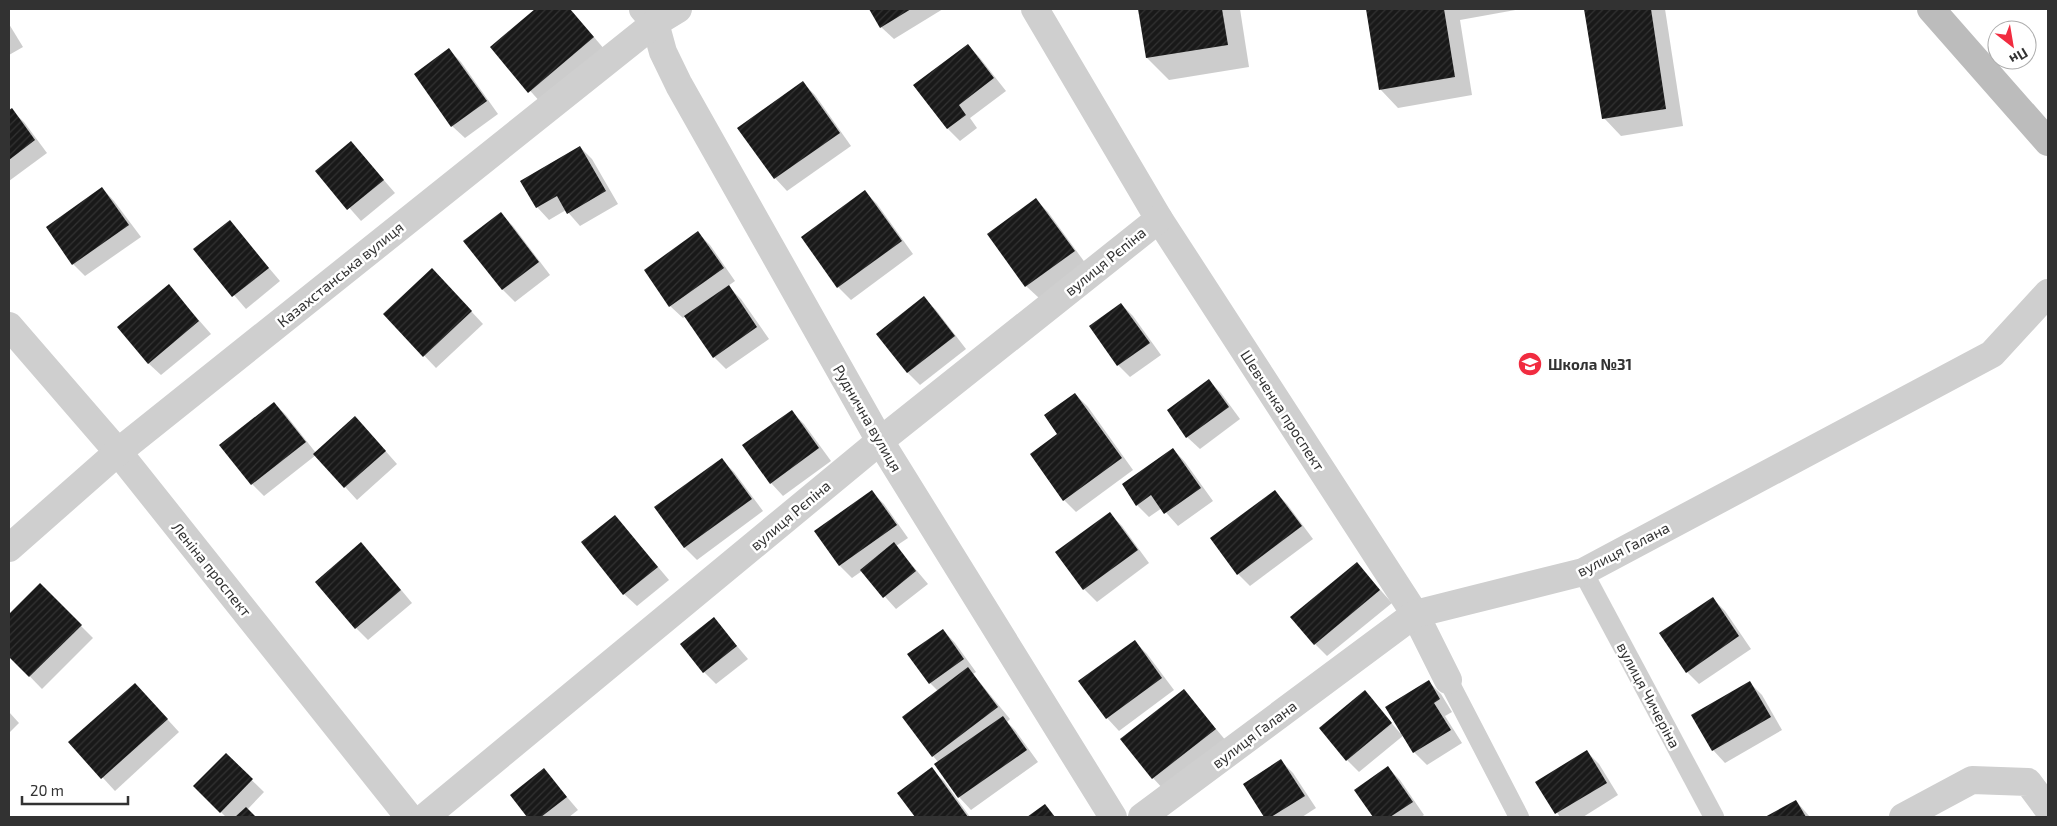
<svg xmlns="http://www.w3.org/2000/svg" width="2057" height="826" font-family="'Exo 2',sans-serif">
<defs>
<pattern id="building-hatch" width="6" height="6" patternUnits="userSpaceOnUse" patternTransform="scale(1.25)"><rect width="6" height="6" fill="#191919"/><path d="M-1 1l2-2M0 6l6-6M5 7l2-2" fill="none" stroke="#323232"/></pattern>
</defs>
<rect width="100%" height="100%" fill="#fff"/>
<!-- shadow -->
<g fill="#0003">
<polygon points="536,9 570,9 605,50 542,104 491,47"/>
<polygon points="870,9 943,9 894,39 881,27"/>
<polygon points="1139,9 1240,9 1249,67 1169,80 1147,58"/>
<polygon points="1367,9 1521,9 1460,20 1472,95 1398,108 1381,90"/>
<polygon points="1585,9 1665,9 1683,126 1621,136 1604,118"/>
<polygon points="9,24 23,47 9,55"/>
<polygon points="968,45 980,58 1006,91 970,118 977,128 960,141 948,129 915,85"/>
<polygon points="449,50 461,62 498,114 465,138 452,126"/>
<polygon points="803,83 815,95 851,146 787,191 775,178"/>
<polygon points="11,110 24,122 47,153 9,181 9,112"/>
<polygon points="351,142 395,193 361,221 317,171"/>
<polygon points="580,147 592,159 618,204 580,226 566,210 549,220 537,207"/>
<polygon points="102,188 114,201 141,237 85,276 73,264 47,228"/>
<polygon points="865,192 877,204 913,254 851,300 838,287 802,237"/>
<polygon points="1036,200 1048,212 1086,264 1039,298 1026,286"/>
<polygon points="501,214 513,226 550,275 515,302 503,290 465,241"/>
<polygon points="230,222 280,281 246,309 195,250"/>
<polygon points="698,233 710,245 735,281 728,286 741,299 769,339 726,369 714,357 686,316 683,318 670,306"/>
<polygon points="444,282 483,324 436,368 385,314"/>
<polygon points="169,286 211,334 161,375 148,363"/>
<polygon points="924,298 936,310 966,349 920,385 907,372"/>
<polygon points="1121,304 1133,316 1161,355 1130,377 1118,365"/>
<polygon points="1209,381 1221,393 1240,419 1200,449 1187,437"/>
<polygon points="1075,394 1088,407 1133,470 1076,512 1064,500 1059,434"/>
<polygon points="274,403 286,415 316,453 367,430 397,464 357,500 316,455 264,496 252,484 221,445"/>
<polygon points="792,412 804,424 831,461 783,496 771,483 744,446"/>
<polygon points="1173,449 1185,462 1213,501 1178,526 1162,508 1149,517 1137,505"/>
<polygon points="722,460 734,472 763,511 697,560 685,548 656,507"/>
<polygon points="872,492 884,504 908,538 896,546 928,584 896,609 862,571 852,578 840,566 816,532"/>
<polygon points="1275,492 1287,504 1313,539 1250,586 1238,574"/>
<polygon points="1110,514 1122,526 1149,563 1097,602 1084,589 1057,552"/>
<polygon points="615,516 669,580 637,606 624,594 583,542"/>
<polygon points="373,556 412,603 368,640 356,628"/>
<polygon points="1357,564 1392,603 1327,656 1315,644"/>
<polygon points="40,585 93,638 42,689 9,655 9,616"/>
<polygon points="1712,598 1725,611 1751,649 1699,684 1687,672"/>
<polygon points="714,619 748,659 716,684 704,672"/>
<polygon points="943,630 955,643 976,672 973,674 1010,719 1007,722 1015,730 1038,762 971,810 959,797 936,765 939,763 933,756 938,691 930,683"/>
<polygon points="1135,642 1147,654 1174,690 1119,731 1107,718"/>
<polygon points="1429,682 1441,694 1452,712 1445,716 1462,743 1427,765 1414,752 1404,735 1359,772 1347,760 1365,692 1400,733"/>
<polygon points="1750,683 1762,695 1782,730 1725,763 1713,750 1693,715"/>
<polygon points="1184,691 1227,742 1165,791 1153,778 1122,740"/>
<polygon points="147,697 179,732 115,791 70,742"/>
<polygon points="9,712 19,723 9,733"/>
<polygon points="1587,752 1599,764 1618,795 1583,817 1560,817 1537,782"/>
<polygon points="226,755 264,792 247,810 254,817 226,817 194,786"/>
<polygon points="1281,761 1293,773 1316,808 1302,817 1266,817 1244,784"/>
<polygon points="1388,768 1400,780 1424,815 1421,817 1374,817 1356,790"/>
<polygon points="931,769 944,781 970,817 916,817 899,793"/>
<polygon points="544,770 578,810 569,817 529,817 511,796"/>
<polygon points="1796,801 1810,817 1767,817"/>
</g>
<!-- building -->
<g fill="url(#building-hatch)">
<polygon points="535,9 570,9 594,37 528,93 490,47"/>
<polygon points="869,9 911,9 880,28"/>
<polygon points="1138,9 1222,9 1228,45 1146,58"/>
<polygon points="1366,9 1444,9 1455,77 1379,90"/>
<polygon points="1584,9 1651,9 1666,109 1602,119"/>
<polygon points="968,44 994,78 959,105 966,115 947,129 913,85"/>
<polygon points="449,48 487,101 451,127 414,74"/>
<polygon points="803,81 840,133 774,179 737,128"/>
<polygon points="12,108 35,140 9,160 9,110"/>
<polygon points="351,141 384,180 347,210 315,171"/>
<polygon points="580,146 606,191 567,214 557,196 536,208 520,181"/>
<polygon points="102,187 129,225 72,265 46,227"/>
<polygon points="865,190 902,241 837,288 801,237"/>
<polygon points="1036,198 1075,251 1025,287 987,234"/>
<polygon points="501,212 539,262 502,290 463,241"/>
<polygon points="230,220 269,268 232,297 193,249"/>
<polygon points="698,231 724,268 669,307 644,270"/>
<polygon points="432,268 472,311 423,357 383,314"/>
<polygon points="169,284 199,321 148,364 117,327"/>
<polygon points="729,285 757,327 713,358 684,316"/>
<polygon points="924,296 955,336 907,373 876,334"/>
<polygon points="1121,303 1150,343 1117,366 1089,326"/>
<polygon points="1209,379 1229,407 1186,438 1167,410"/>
<polygon points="1075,393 1122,458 1063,501 1030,454 1057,434 1044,415"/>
<polygon points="274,402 306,442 251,485 219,445"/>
<polygon points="792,410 819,448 770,484 742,445"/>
<polygon points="355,416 386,451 344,488 313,454"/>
<polygon points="1173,448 1201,488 1164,514 1151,495 1136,506 1122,484"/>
<polygon points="722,458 752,499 684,548 654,507"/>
<polygon points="872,490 897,525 839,566 814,531"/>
<polygon points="1275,490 1302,526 1237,575 1210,538"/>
<polygon points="1110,512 1138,550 1083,590 1055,552"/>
<polygon points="615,515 658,567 623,595 581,542"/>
<polygon points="361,542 401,590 355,629 315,582"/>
<polygon points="894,542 916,571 883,598 860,570"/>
<polygon points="1357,562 1380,590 1314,645 1290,617"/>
<polygon points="40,583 82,625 29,677 9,657 9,614"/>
<polygon points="1713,597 1739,636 1686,673 1659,633"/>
<polygon points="714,617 737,646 703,673 680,644"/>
<polygon points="943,629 964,659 929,684 907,654"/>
<polygon points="1135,640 1162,678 1106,719 1078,681"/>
<polygon points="968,667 998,707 932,757 902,717"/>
<polygon points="1429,680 1440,699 1434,703 1451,730 1413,753 1385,707"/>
<polygon points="1750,681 1771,717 1712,751 1691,715"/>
<polygon points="135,683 168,719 101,779 68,742"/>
<polygon points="1184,689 1216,729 1152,779 1120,739"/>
<polygon points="1365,690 1392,723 1346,761 1319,728"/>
<polygon points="1003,716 1027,750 958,798 934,764"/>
<polygon points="1587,750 1607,783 1555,814 1535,782"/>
<polygon points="226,753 253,779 220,813 193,786"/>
<polygon points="1281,759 1305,796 1271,817 1264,817 1243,784"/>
<polygon points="1388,766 1413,802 1390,817 1373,817 1354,790"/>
<polygon points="932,767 968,817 915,817 897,793"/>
<polygon points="544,768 567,797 541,817 527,817 510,795"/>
<polygon points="1796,800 1806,817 1765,817"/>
<polygon points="1045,804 1055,817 1027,817"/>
<polygon points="246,807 256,817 235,817"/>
</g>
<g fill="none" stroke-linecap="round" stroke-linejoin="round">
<!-- lane -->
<g stroke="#cfcfcf" stroke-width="20">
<polyline points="1583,572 1714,817"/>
<polyline points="1448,680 1519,817"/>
</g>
<!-- street -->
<g stroke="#cfcfcf" stroke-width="28">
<polyline points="643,9 655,23 663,52 679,85 880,441 1113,817"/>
<polyline points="1035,9 1159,219 1415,614 1448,680"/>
<polyline points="9,326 118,452 409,817"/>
<polyline points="9,548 118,452 655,23 678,9"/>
<polyline points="425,817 880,441 1159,219"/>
<polyline points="1142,817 1415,614 1583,572 1992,354 2048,293"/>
<polyline points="1903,817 1972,780 2028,782 2048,809"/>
</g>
<!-- secondary -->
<polyline stroke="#bcbcbc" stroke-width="28" points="1931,9 2048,142"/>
</g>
<!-- icons -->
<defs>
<g id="school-disc" transform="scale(1.25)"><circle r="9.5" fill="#f12c40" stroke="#fff"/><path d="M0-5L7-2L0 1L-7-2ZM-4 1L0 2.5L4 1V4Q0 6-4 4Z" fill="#fff"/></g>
</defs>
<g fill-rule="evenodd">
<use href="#school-disc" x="1530" y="364"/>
</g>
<g text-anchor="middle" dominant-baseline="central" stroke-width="5" stroke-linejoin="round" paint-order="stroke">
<!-- street labels -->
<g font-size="15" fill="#323232" stroke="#fff">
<text transform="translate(1105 261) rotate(-39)">вулиця Рєпіна</text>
<text transform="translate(340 274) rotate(-39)">Казахстанська вулиця</text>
<text transform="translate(1283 410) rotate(57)">Шевченка проспект</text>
<text transform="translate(868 418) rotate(60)">Руднична вулиця</text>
<text transform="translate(790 515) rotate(-40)">вулиця Рєпіна</text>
<text transform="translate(1623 549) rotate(-27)">вулиця Галана</text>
<text transform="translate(212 569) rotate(51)">Леніна проспект</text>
<text transform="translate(1649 695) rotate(62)">вулиця Чичеріна</text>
<text transform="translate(1254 734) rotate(-37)">вулиця Галана</text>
</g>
<!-- poi labels -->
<g font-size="15" font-weight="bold" fill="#323232" stroke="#fff" text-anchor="start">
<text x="1548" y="364">Школа №31</text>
</g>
</g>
<!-- border -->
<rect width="2057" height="826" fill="none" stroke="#323232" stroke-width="20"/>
<!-- north arrow -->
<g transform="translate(2012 45) rotate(149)"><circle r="24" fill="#ffffff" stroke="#adadad"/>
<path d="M0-4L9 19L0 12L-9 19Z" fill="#f12c40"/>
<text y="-8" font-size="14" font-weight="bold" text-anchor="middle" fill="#323232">Пн</text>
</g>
<!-- scale -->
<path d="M22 796v8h106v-8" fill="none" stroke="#323232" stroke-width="2.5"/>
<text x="30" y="796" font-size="15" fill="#323232" stroke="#ffffff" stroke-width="4" paint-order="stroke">20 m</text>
</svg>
